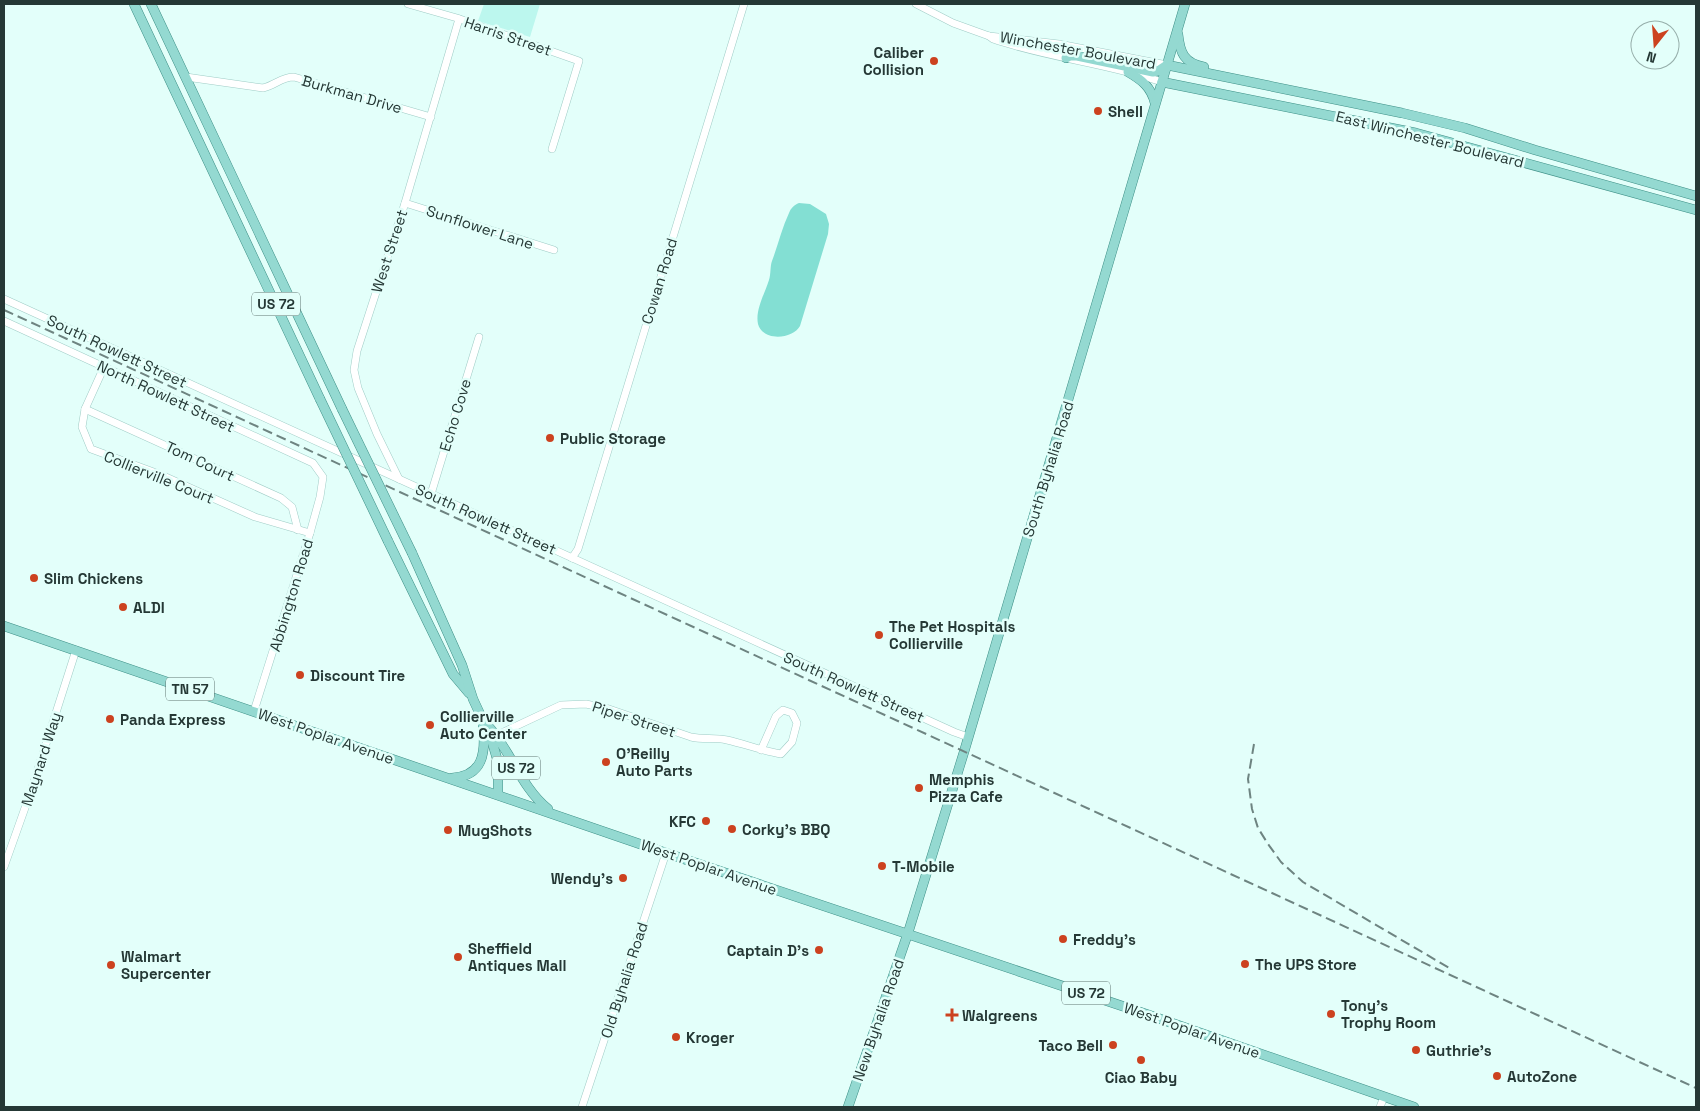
<svg xmlns="http://www.w3.org/2000/svg" width="1700" height="1111" font-family="'Space Grotesk',sans-serif">
<rect width="100%" height="100%" fill="#e3fffa"/>
<!-- green -->
<polygon fill="#bcf7ee" points="484,4 540,4 530,37 478,21"/>
<!-- water -->
<path fill="#83dfd3" d="M799,203L810,204L826,214L829,224L828,234L800,326C793,339 763,342 758,324C755,310 765,293 769,280C771,274 770,266 772,261C778,245 782,228 789,213C791,208 794,205 799,203Z"/>
<g fill="none" stroke-linecap="round" stroke-linejoin="round">
<!-- minor casing -->
<g stroke="#9fccc6" stroke-width="8">
<g id="minor">
<polyline points="408,4 457,18 579,61 552,149"/>
<polyline points="916,4 953,23 989,36 1059,44 1167,65"/>
<path d="M989,36L993,39C1048,58 1107,63 1162,82"/>
<path d="M186,77L263,88C276,85 281,77 294,77L431,117"/>
<polyline points="405,203 554,250"/>
<polyline points="4,299 954,732 968,737"/>
<polyline points="4,321 313,463 323,477 320,497 310,533 254,711"/>
<polyline points="104,367 85,409 82,427 91,449 159,474 255,517 310,533"/>
<polyline points="85,409 281,498 292,507 298,530"/>
<polyline points="399,479 377,434 358,388 354,370 357,351 405,203 459,19"/>
<polyline points="431,494 479,337"/>
<polyline points="572,558 578,549 744,4"/>
<path d="M493,737L561,705L586,704L609,709L691,737C703,740 715,737 727,740C745,744 763,751 781,754L792,742L797,723L792,713L783,710L776,716L761,750"/>
<polyline points="4,867 31,791 76,650"/>
<polyline points="582,1107 666,853"/>
<polyline points="1380,1107 1384,1097"/>
</g>
</g>
<!-- major casing -->
<g stroke="#3e9087" stroke-width="10">
<g id="major">
<polyline points="134,4 320,399"/>
<polyline points="151,4 342,409"/>
<path d="M1178,34C1180,53 1184,63 1204,67"/>
<polyline points="1066,58 1070,56 1077,56 1153,72 1158,71 1167,65"/>
<polyline points="1167,65 1402,113 1465,128 1535,150 1696,196"/>
<path d="M1128,72C1142,80 1151,87 1155,103"/>
<polyline points="1162,82 1416,133 1696,210"/>
<polyline points="388,541 453,674 469,693"/>
<polyline points="412,553 462,665 473,699 491,738 498,762 498,794"/>
<polyline points="4,626 666,853 1146,1014 1414,1107"/>
<path d="M489,727C512,753 521,787 548,809"/>
<path d="M452,778C483,776 486,753 483,727"/>
<polyline points="848,1107 908,933 964,752 1185,4"/>
</g>
</g>
<!-- minor -->
<use href="#minor" stroke="#fff" stroke-width="7"/>
<!-- major -->
<use href="#major" stroke="#94d9d1" stroke-width="9"/>
<!-- rail -->
<g stroke="#6e8481" stroke-width="2" stroke-dasharray="10 5" stroke-linecap="butt">
<polyline points="4,310 1696,1088"/>
<polyline points="1254,744 1248,779 1252,809 1258,828 1268,844 1281,862 1303,882 1451,969"/>
</g>
<!-- major-bridge casing -->
<g stroke="#3e9087" stroke-width="10" stroke-linecap="butt">
<g id="major-bridge">
<polyline points="320,399 388,541"/>
<polyline points="342,409 412,553"/>
</g>
</g>
<!-- major-bridge -->
<use href="#major-bridge" stroke="#94d9d1" stroke-width="9"/>
</g>
<!-- markers -->
<g fill="#cc421f" stroke="#e3fffa" stroke-width="2">
<circle cx="934" cy="61" r="5"/>
<circle cx="1098" cy="111" r="5"/>
<circle cx="550" cy="438" r="5"/>
<circle cx="34" cy="578" r="5"/>
<circle cx="123" cy="607" r="5"/>
<circle cx="879" cy="635" r="5"/>
<circle cx="300" cy="675" r="5"/>
<circle cx="110" cy="719" r="5"/>
<circle cx="430" cy="725" r="5"/>
<circle cx="606" cy="762" r="5"/>
<circle cx="919" cy="788" r="5"/>
<circle cx="706" cy="821" r="5"/>
<circle cx="732" cy="829" r="5"/>
<circle cx="448" cy="830" r="5"/>
<circle cx="882" cy="866" r="5"/>
<circle cx="623" cy="878" r="5"/>
<circle cx="1063" cy="939" r="5"/>
<circle cx="819" cy="950" r="5"/>
<circle cx="458" cy="957" r="5"/>
<circle cx="1245" cy="964" r="5"/>
<circle cx="111" cy="965" r="5"/>
<circle cx="1331" cy="1014" r="5"/>
<path d="M949.5 1007.5h5v5h5v5h-5v5h-5v-5h-5v-5h5z"/>
<circle cx="676" cy="1037" r="5"/>
<circle cx="1113" cy="1045" r="5"/>
<circle cx="1416" cy="1050" r="5"/>
<circle cx="1141" cy="1060" r="5"/>
<circle cx="1497" cy="1076" r="5"/>
</g>
<g text-anchor="middle" dominant-baseline="central" stroke-width="5" stroke-linejoin="round" paint-order="stroke">
<!-- shield labels -->
<g fill="#e3fffa" stroke="#5e7470" stroke-width="1">
<rect x="252" y="292.5" width="48" height="23" rx="4"/>
<rect x="166" y="677.5" width="48" height="23" rx="4"/>
<rect x="492" y="756.5" width="48" height="23" rx="4"/>
<rect x="1062" y="981.5" width="48" height="23" rx="4"/>
</g>
<g font-size="14" font-weight="bold" fill="#253835">
<text x="276" y="304">US 72</text>
<text x="190" y="689">TN 57</text>
<text x="516" y="768">US 72</text>
<text x="1086" y="993">US 72</text>
</g>
<!-- street labels -->
<g font-size="15" fill="#253835" stroke="#e3fffa">
<text transform="translate(508 36) rotate(19)">Harris Street</text>
<text transform="translate(1078 50) rotate(10)">Winchester Boulevard</text>
<text transform="translate(352 94) rotate(16)">Burkman Drive</text>
<text transform="translate(1430 139) rotate(14)">East Winchester Boulevard</text>
<text transform="translate(480 227) rotate(18)">Sunflower Lane</text>
<text transform="translate(389 251) rotate(-72)">West Street</text>
<text transform="translate(659 281) rotate(-73)">Cowan Road</text>
<text transform="translate(117 351) rotate(25)">South Rowlett Street</text>
<text transform="translate(166 396) rotate(25)">North Rowlett Street</text>
<text transform="translate(455 415) rotate(-73)">Echo Cove</text>
<text transform="translate(200 461) rotate(25)">Tom Court</text>
<text transform="translate(1048 469) rotate(-73)">South Byhalia Road</text>
<text transform="translate(159 477) rotate(22)">Collierville Court</text>
<text transform="translate(486 519) rotate(24)">South Rowlett Street</text>
<text transform="translate(291 595) rotate(-73)">Abbington Road</text>
<text transform="translate(854 687) rotate(24)">South Rowlett Street</text>
<text transform="translate(634 719) rotate(18)">Piper Street</text>
<text transform="translate(326 736) rotate(19)">West Poplar Avenue</text>
<text transform="translate(41 759) rotate(-72)">Maynard Way</text>
<text transform="translate(709 867) rotate(19)">West Poplar Avenue</text>
<text transform="translate(624 980) rotate(-72)">Old Byhalia Road</text>
<text transform="translate(878 1020) rotate(-71)">New Byhalia Road</text>
<text transform="translate(1192 1030) rotate(19)">West Poplar Avenue</text>
</g>
<!-- poi labels -->
<g font-size="15" font-weight="bold" fill="#253835" stroke="#e3fffa" text-anchor="start">
<text x="924" y="52" text-anchor="end">Caliber<tspan x="924" dy="17">Collision</tspan></text>
<text x="1108" y="111">Shell</text>
<text x="560" y="438">Public Storage</text>
<text x="44" y="578">Slim Chickens</text>
<text x="133" y="607">ALDI</text>
<text x="889" y="626">The Pet Hospitals<tspan x="889" dy="17">Collierville</tspan></text>
<text x="310" y="675">Discount Tire</text>
<text x="440" y="716">Collierville<tspan x="440" dy="17">Auto Center</tspan></text>
<text x="120" y="719">Panda Express</text>
<text x="616" y="753">O'Reilly<tspan x="616" dy="17">Auto Parts</tspan></text>
<text x="929" y="779">Memphis<tspan x="929" dy="17">Pizza Cafe</tspan></text>
<text x="696" y="821" text-anchor="end">KFC</text>
<text x="742" y="829">Corky's BBQ</text>
<text x="458" y="830">MugShots</text>
<text x="892" y="866">T-Mobile</text>
<text x="613" y="878" text-anchor="end">Wendy's</text>
<text x="1073" y="939">Freddy's</text>
<text x="468" y="948">Sheffield<tspan x="468" dy="17">Antiques Mall</tspan></text>
<text x="809" y="950" text-anchor="end">Captain D's</text>
<text x="121" y="956">Walmart<tspan x="121" dy="17">Supercenter</tspan></text>
<text x="1255" y="964">The UPS Store</text>
<text x="1341" y="1005">Tony's<tspan x="1341" dy="17">Trophy Room</tspan></text>
<text x="962" y="1015">Walgreens</text>
<text x="686" y="1037">Kroger</text>
<text x="1103" y="1045" text-anchor="end">Taco Bell</text>
<text x="1426" y="1050">Guthrie's</text>
<text x="1507" y="1076">AutoZone</text>
<text x="1141" y="1077" text-anchor="middle">Ciao Baby</text>
</g>
</g>
<!-- border -->
<rect width="1700" height="1111" fill="none" stroke="#253835" stroke-width="10"/>
<!-- north arrow -->
<g transform="translate(1655 45) rotate(197)"><circle r="24" fill="#e3fffa" stroke="#97afab"/>
<path d="M0-4L9 19L0 12L-9 19Z" fill="#cc421f"/>
<text y="-8" font-size="14" font-weight="bold" text-anchor="middle" fill="#253835">N</text>
</g>
</svg>
